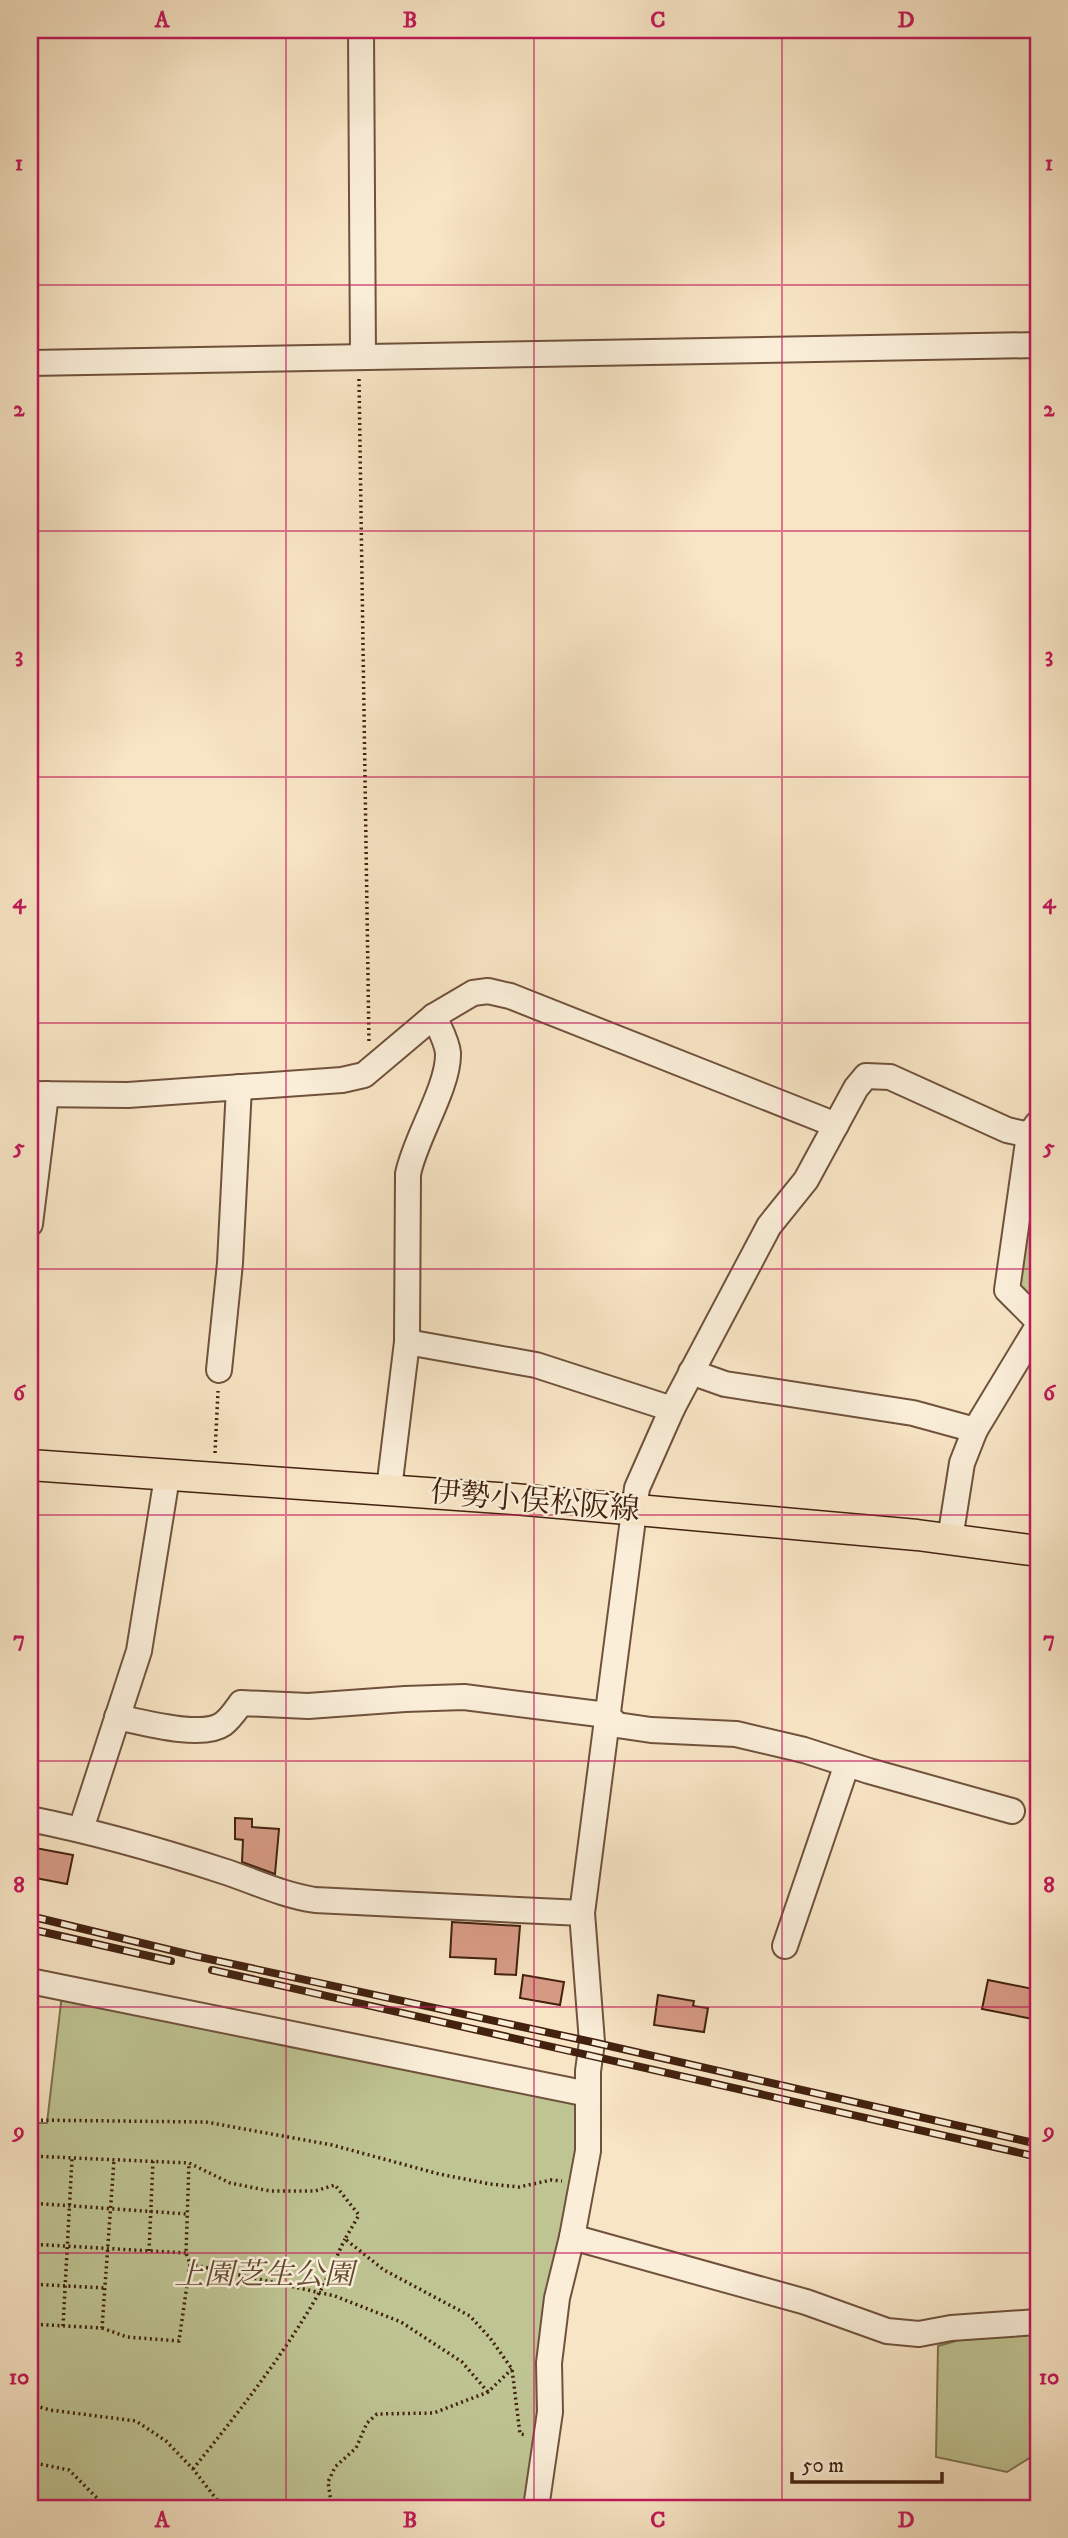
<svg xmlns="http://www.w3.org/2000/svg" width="1068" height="2538" font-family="'IM FELL DW Pica','Noto Serif JP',serif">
<rect width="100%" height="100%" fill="#f8e5c5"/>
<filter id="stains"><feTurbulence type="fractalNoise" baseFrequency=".00286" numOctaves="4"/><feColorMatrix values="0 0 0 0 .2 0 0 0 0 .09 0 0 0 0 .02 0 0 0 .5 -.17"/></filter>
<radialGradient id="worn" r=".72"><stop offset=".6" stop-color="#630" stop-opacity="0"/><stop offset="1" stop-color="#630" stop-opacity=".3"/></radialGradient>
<!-- green -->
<g fill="#bfc493" stroke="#807251" stroke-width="2">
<polygon points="1038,1143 1038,1304 1025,1294 1016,1281"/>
<polygon points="62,1994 579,2102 579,2138 528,2508 30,2508 30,2123 47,2123"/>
<polygon points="1038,2330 1038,2432 1031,2457 1007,2472 936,2457 938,2346 984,2333"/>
</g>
<!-- building -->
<g fill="#d79b85" stroke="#42210f" stroke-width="2">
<polygon points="235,1818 252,1819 252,1827 279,1829 275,1874 242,1862 243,1840 235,1839"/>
<polygon points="30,1847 73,1855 67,1884 30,1877"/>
<polygon points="452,1922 520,1926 516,1975 495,1974 496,1959 450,1957"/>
<polygon points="523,1975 564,1982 560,2005 520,1998"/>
<polygon points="988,1980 1038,1990 1038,2020 982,2009"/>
<polygon points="658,1995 694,2001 693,2006 708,2008 704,2032 654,2025"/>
</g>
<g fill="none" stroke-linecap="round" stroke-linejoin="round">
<!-- minor casing -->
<g stroke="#70523c" stroke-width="28">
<g id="minor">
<polyline points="361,30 363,357"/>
<polyline points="30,363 1038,345"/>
<polyline points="30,1094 128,1095 342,1080 364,1075 434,1016 473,993 488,991 510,996 836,1125"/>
<polyline points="1029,1135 1007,1290 1038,1321"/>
<polyline points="30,1224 46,1094"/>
<polyline points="407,1342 536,1365 672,1409"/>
<polyline points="219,1370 230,1263 239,1087"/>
<polyline points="691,1372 725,1384 913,1413 975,1430"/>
<path d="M389,1489L407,1342L408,1174C415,1138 449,1087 448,1053C447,1041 439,1028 434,1016"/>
<polyline points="950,1539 962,1463 975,1430 1038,1326"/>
<path d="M117,1717C141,1722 202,1739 223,1724C230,1719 236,1710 241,1703L308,1706L405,1699L464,1697L607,1715L617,1725L651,1730L736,1734L804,1750L869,1771L1012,1811"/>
<path d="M30,1819C95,1832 159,1850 223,1871C254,1881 282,1895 315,1900L582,1913"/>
<polyline points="81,1829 139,1651 167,1477"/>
<polyline points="785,1946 847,1764"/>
<polyline points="30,1981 588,2094"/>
<polyline points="572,2237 806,2302 887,2331 919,2334 951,2328 1038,2322"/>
<polyline points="536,2508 550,2412 549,2363 557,2298 572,2237 588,2151 588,2071 592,2042 582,1913 637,1488 672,1409 769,1226 806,1180 856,1088 866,1076 890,1077 1007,1130 1029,1135 1038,1123"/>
</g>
</g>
<!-- major casing -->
<g stroke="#42210f" stroke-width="33">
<polyline id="major" points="30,1465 514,1499 917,1535 1038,1551"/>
</g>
<!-- path -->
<g stroke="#42210f" stroke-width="3.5" stroke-dasharray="2 3.5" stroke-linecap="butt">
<polyline points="1032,30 1038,325"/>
<polyline points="359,379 369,1043"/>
<polyline points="215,1453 218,1391"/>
<polyline points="30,2120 206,2122 332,2145 439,2174 490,2184 519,2187 551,2180 562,2181"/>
<polyline points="30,2156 189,2163 230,2183 270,2191 315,2191 335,2185 359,2215 345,2239 384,2270 470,2316 490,2338 512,2369 520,2434 526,2435"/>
<polyline points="30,2203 187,2214"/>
<polyline points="30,2217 37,2120"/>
<polyline points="30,2244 186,2253"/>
<polyline points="149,2251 153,2161"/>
<polyline points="190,2264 335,2296 401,2322 462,2362 488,2392"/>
<polyline points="30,2284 105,2288"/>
<polyline points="30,2324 102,2328 114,2160"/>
<polyline points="63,2326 72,2159"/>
<polyline points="102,2328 127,2337 179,2341 190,2264 186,2253 189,2163"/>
<polyline points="30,2404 50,2410 136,2421 166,2441 193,2469 221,2505 230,2508"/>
<polyline points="30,2462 69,2470 107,2508"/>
<path d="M193,2469C238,2413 283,2356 319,2293C329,2276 336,2257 345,2239"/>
<polyline points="332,2508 328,2482 335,2467 356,2448 367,2423 377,2414 434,2413 488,2392 512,2369"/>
</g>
<!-- minor -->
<use href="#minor" stroke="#faeed9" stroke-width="24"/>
<!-- major -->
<use href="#major" stroke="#f8e5c5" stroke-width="30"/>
<!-- rail casing -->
<g stroke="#42210f" stroke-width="8">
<g id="rail">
<polyline points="30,1916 195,1956 592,2042 1038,2144"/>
<polyline points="30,1929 171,1961"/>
<polyline points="212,1970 1038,2157"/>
</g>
</g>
<!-- rail -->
<use href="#rail" stroke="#faeed9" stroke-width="5" stroke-dasharray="16" stroke-linecap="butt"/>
</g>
<!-- grid -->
<path fill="none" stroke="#c2185b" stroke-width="2" stroke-opacity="0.55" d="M286,30V2508M534,30V2508M782,30V2508M30,285H1038M30,531H1038M30,777H1038M30,1023H1038M30,1269H1038M30,1515H1038M30,1761H1038M30,2007H1038M30,2253H1038"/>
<g text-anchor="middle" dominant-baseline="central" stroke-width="5" stroke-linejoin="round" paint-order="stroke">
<!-- street labels -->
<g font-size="30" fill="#42210f" stroke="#faeed9">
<text transform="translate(535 1502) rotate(5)">伊勢小俣松阪線</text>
</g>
<!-- park labels -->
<g font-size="30" font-style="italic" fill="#614a30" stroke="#faeed9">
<text x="264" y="2275">上園芝生公園</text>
</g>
</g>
<!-- margin -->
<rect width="1068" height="2538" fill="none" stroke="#f8e5c5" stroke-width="77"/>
<!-- scale -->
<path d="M792 2472v10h150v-10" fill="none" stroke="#42210f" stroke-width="3.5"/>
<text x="802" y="2472" font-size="21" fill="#42210f" stroke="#faeed9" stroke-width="5" paint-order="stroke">50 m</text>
<rect x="38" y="38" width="992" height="2462" fill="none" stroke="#c2185b" stroke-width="2.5"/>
<g font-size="23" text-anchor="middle" font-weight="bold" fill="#c2185b">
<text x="162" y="27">A</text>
<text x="410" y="27">B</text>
<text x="658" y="27">C</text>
<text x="906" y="27">D</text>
<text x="19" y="170">1</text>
<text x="1049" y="170">1</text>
<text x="19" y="416">2</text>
<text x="1049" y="416">2</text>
<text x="19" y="662">3</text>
<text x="1049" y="662">3</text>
<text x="19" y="908">4</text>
<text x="1049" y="908">4</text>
<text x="19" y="1154">5</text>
<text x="1049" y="1154">5</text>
<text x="19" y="1400">6</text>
<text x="1049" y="1400">6</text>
<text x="19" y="1646">7</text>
<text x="1049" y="1646">7</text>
<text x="19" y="1892">8</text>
<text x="1049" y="1892">8</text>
<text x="19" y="2138">9</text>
<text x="1049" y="2138">9</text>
<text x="19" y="2384">10</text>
<text x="1049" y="2384">10</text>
<text x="162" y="2527">A</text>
<text x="410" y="2527">B</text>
<text x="658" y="2527">C</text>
<text x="906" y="2527">D</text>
</g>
<rect width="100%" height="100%" filter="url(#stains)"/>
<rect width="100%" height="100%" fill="url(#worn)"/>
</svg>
